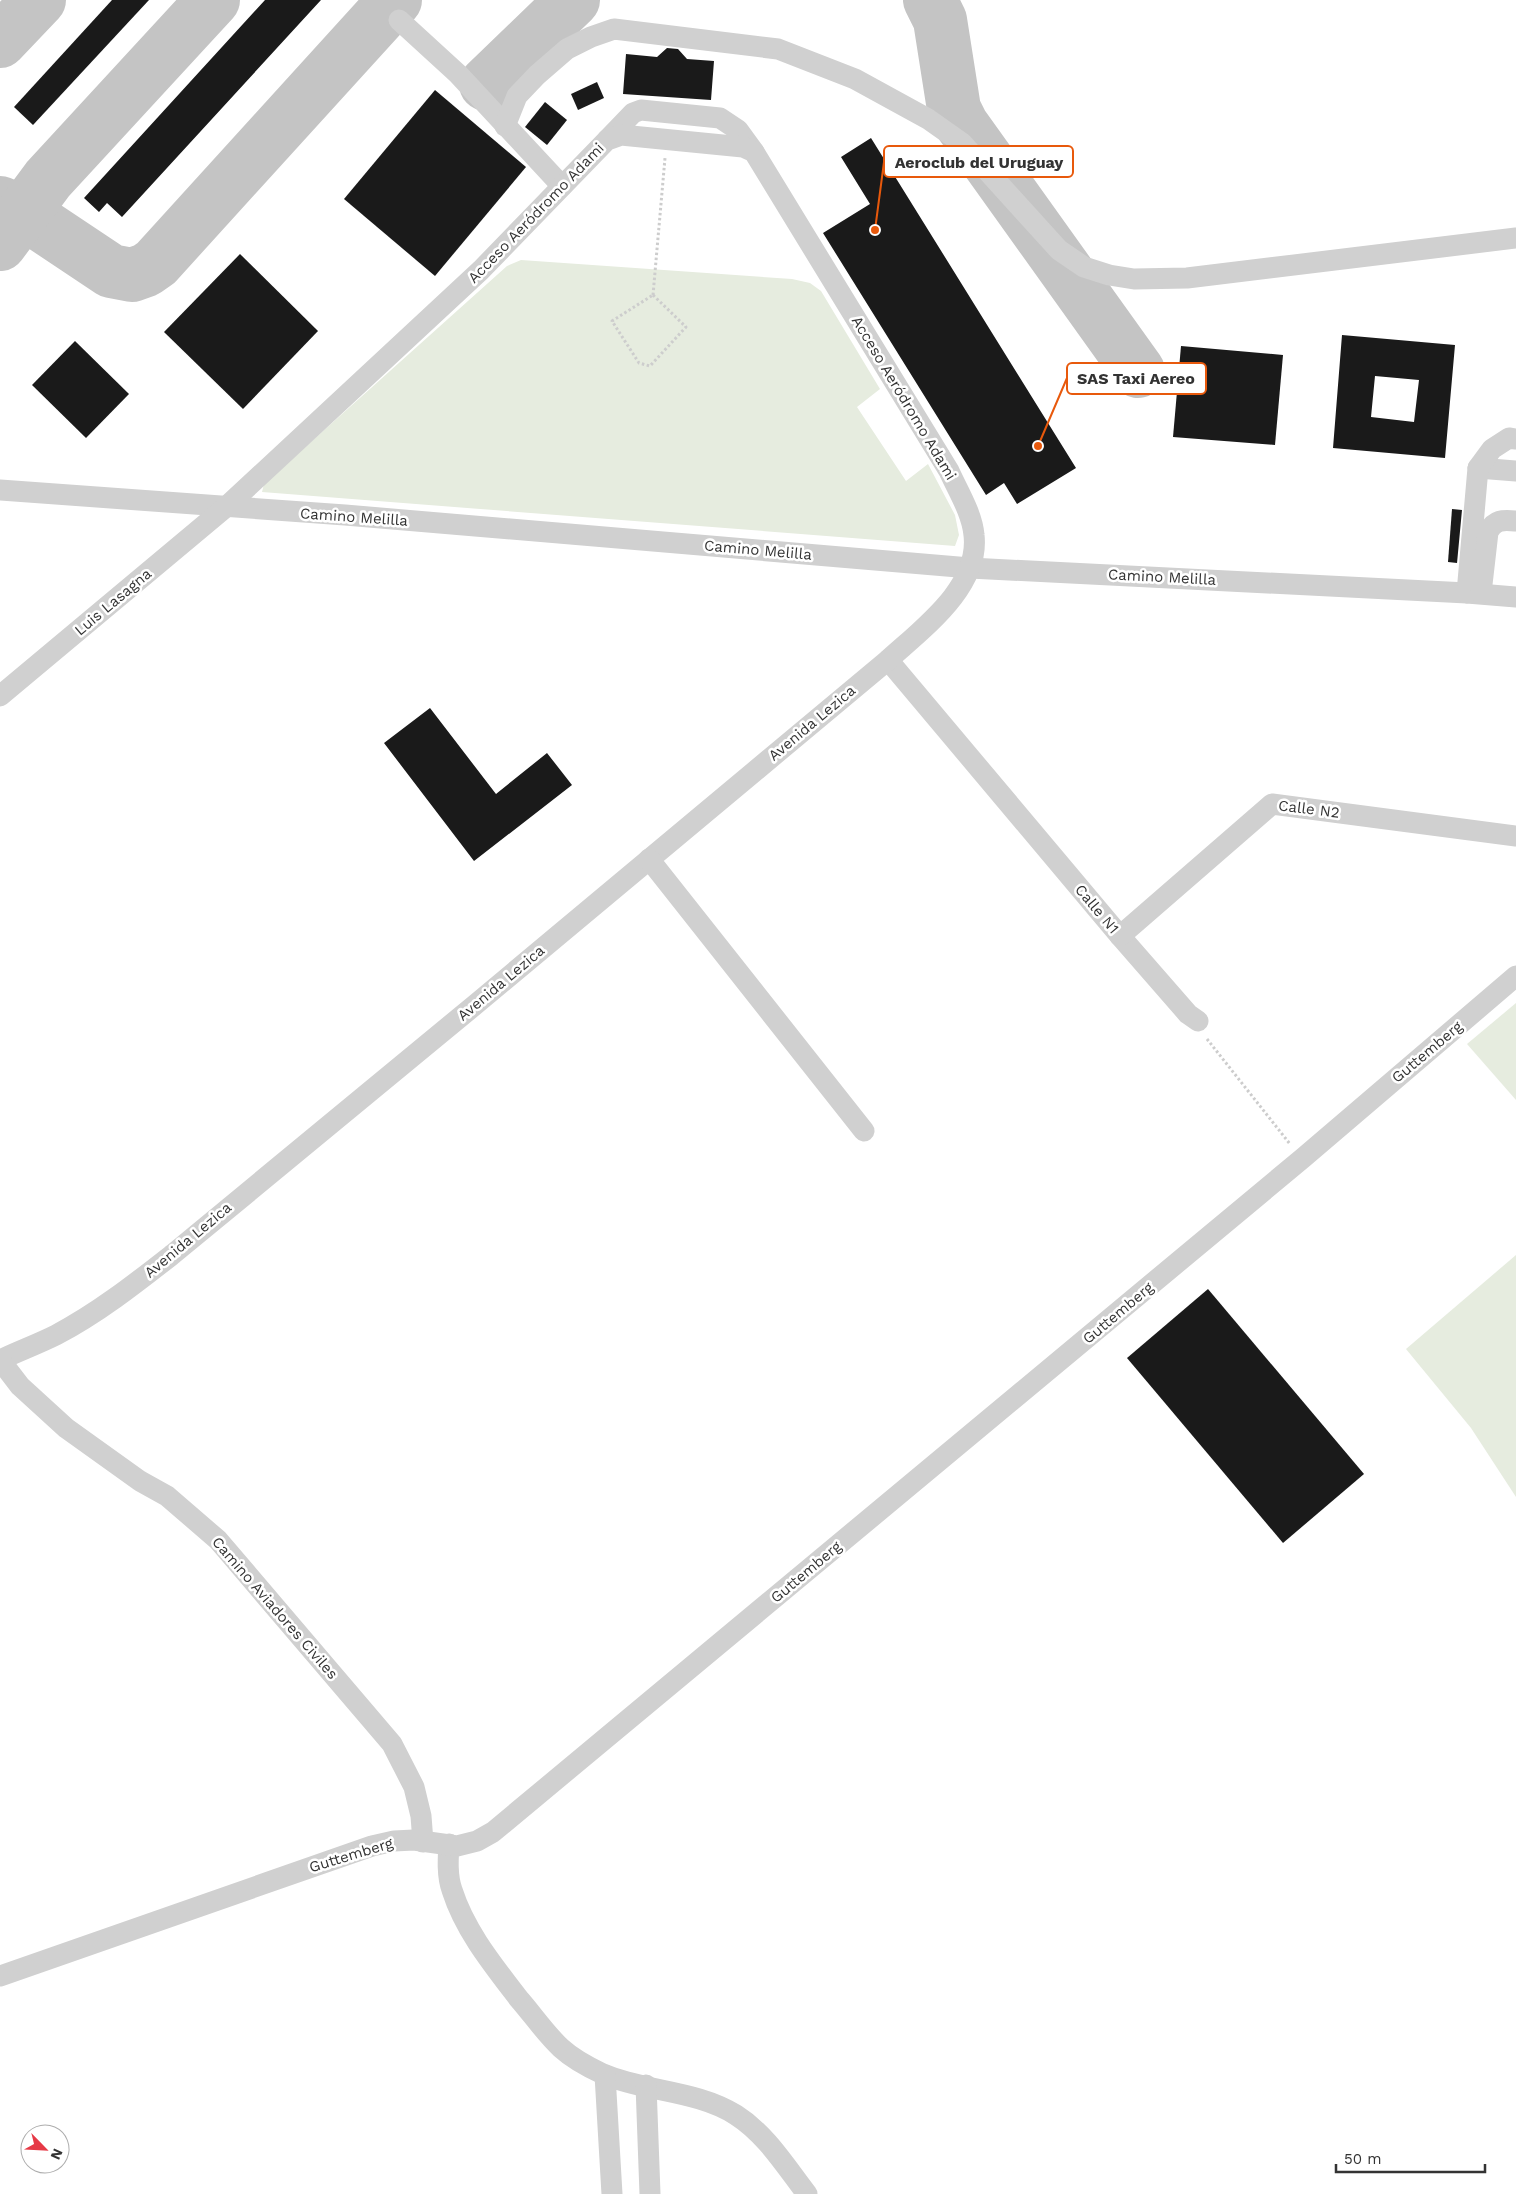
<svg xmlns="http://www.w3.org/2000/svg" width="1516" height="2194" font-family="'Work Sans',sans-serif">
<rect width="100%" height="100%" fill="#fff"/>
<!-- green -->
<g fill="#e6ecdf">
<polygon points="521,260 792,279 810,283 821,291 880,389 857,407 906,481 928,464 955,515 959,535 955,546 262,492 264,484 507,266"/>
<polygon points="1516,1003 1516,1100 1467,1044"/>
<polygon points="1516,1255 1516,1497 1471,1428 1406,1349"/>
</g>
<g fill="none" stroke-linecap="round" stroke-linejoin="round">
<!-- taxiway -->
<g stroke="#c4c4c4" stroke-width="54">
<polyline points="930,0 940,20 954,109 962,125 1138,371"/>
<polyline points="0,41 39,0"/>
<polyline points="486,84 573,0"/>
<polyline points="0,203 24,213 111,271 132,275 146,270 156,263 395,0"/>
<polyline points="0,244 48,179 213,0"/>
</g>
</g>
<!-- building -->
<g fill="#1a1a1a" fill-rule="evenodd">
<polygon points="112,0 149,0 33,125 14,107"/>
<polygon points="265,0 321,0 122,217 107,203 99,212 84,198"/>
<polygon points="667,48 678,49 687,59 714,61 711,100 623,94 626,54 657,57"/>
<polygon points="597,82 604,98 578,110 571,94"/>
<polygon points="435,90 526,167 435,276 344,199"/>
<polygon points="545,102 567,120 547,145 525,127"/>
<polygon points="871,138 1076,468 1017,504 1004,483 986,495 823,233 870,204 841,157"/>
<polygon points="240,254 318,331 243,409 164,332"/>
<path d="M1342,335L1455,345L1445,458L1333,448ZM1375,376L1419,380L1414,422L1371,417Z"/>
<polygon points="75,341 129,394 86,438 32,385"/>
<polygon points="1181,346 1283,355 1275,445 1173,437"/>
<polygon points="1452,509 1462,510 1457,563 1448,562"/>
<polygon points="430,708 496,794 547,753 572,785 474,861 384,743"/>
<polygon points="1208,1289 1364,1474 1283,1543 1127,1358"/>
</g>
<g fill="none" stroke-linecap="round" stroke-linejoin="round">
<!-- path -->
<g stroke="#cdcdcd" stroke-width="3" stroke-dasharray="2.5 2.5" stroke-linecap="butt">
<polygon points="653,295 686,327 650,366 639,363 612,321"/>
<polyline points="653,295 665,158"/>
<polyline points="1207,1039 1290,1144"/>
</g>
<!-- minor -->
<g stroke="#d0d0d0" stroke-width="21">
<polyline points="399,20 458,74 562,186"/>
<polyline points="505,126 517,96 537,75 567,49 591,37 614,29 778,49 855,79 928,119 962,143 1059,250 1084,267 1109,275 1134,279 1187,278 1516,238"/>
<polyline points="607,140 633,113 641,110 720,118 738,130 754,152"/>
<polyline points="1478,468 1516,471"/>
<polyline points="0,490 345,515 970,568 1467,593 1516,597"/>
<polyline points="1467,593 1478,468 1492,449 1509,438 1516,439"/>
<path d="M1481,593L1488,532C1495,519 1503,520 1516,521"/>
<polyline points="888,660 1120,936 1188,1014 1198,1021"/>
<path d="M0,696L226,507L481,270L607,140L621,135L743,147L754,152L949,471C958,491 972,513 974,535C980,587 922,629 888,660L476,1004L173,1254C136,1283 98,1313 56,1335C38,1344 19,1351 0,1360"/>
<polyline points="649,859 864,1131"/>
<polyline points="1120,936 1272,804 1516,836"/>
<polyline points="0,1360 20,1386 66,1428 140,1481 167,1496 218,1540 392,1744 414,1787 421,1816 423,1842"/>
<path d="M449,1844C448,1859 447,1876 452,1890C465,1931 493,1965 519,1999C533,2015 545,2033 561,2048C573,2059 588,2067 603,2074C645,2092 696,2090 736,2115C766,2134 786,2167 807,2194"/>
<polyline points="0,1976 372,1846 394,1841 414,1840 457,1846 477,1841 493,1832 1303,1158 1516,976"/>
<polyline points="605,2075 612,2194"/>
<polyline points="646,2085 650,2194"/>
</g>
</g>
<g text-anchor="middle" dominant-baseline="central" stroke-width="5" stroke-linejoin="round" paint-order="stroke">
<!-- street labels -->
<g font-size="15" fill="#333" stroke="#fff">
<text transform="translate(536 213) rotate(-46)">Acceso Aeródromo Adami</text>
<text transform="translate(904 398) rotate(59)">Acceso Aeródromo Adami</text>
<text transform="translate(354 517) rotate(4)">Camino Melilla</text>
<text transform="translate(758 550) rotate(5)">Camino Melilla</text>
<text transform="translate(1162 577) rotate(3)">Camino Melilla</text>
<text transform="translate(113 602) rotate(-40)">Luis Lasagna</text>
<text transform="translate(812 723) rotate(-40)">Avenida Lezica</text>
<text transform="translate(1309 809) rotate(7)">Calle N2</text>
<text transform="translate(1097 909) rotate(50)">Calle N1</text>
<text transform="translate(501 983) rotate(-40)">Avenida Lezica</text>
<text transform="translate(1427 1052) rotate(-40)">Guttemberg</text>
<text transform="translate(188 1240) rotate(-40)">Avenida Lezica</text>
<text transform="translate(1118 1313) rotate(-40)">Guttemberg</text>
<text transform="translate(806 1572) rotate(-40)">Guttemberg</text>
<text transform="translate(275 1608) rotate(49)">Camino Aviadores Civiles</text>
<text transform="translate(351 1855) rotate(-17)">Guttemberg</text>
</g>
</g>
<!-- callouts -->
<path fill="none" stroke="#e8590c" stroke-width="2" d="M875 230L884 162M1038 446L1067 378"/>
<g fill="#e8590c" stroke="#fff" stroke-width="2">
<circle cx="875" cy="230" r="5"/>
<circle cx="1038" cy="446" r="5"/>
</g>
<g fill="#fff" stroke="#e8590c" stroke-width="2">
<rect x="884" y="146" width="189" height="31" rx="5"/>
<rect x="1067" y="363" width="139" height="31" rx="5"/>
</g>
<g font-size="16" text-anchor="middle" font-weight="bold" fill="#333">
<text x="979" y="168">Aeroclub del Uruguay</text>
<text x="1136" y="384">SAS Taxi Aereo</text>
</g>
<!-- north arrow -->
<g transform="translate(45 2149) rotate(114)"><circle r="24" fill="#ffffff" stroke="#adadad"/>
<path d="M0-4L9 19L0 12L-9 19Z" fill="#e63946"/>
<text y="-8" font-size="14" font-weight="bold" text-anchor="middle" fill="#333333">N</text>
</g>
<!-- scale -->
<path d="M1336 2164v8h149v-8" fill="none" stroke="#333333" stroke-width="2.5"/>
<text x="1344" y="2164" font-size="15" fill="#333333" stroke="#ffffff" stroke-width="4" paint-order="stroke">50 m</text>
</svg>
